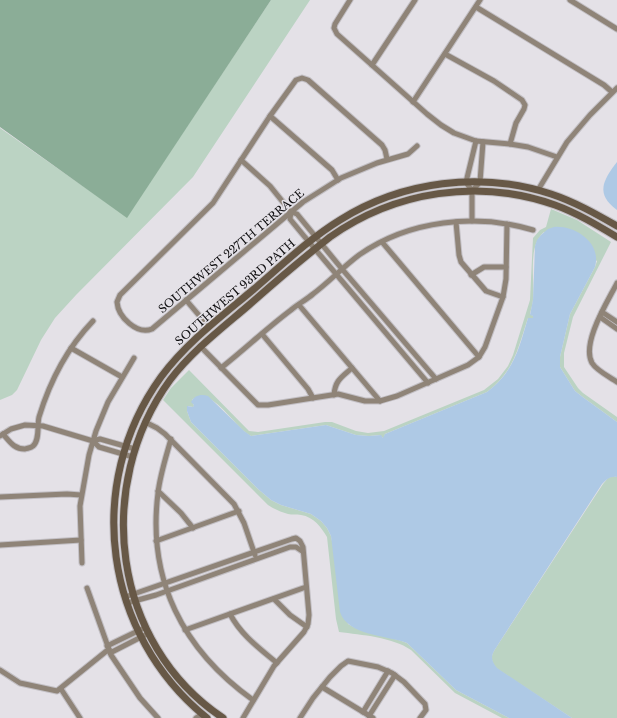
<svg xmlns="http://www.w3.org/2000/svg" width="617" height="718" font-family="'Libre Baskerville',serif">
<rect width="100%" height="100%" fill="#e4e1e7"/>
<!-- green -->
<g fill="#bbd3c3">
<polygon points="271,0 310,0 193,177 76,295 55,318 41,340 17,390 12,395 0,400 0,128 127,217"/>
<path d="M551,209L577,220L611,242L573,317L564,353V367L578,388L583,393L617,417V422L584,398L575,391L560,367V357L570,314L595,267L597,261L544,232C527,247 535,278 533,299C533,304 531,309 530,314L533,316V318H528C518,348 514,372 487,392L385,434L384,438H383L380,435L369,436L356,435L326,425L251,436C235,429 211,383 192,400L194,406L193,407L188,406L187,411L191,422L258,489L271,500L281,505L311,514L321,521L327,528L331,536L348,624C366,635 387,635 407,643L456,690L509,718H502L455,693L411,650C392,637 362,635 339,632L336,619L327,537C321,527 314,517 301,515C297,514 292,515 288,514C281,512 274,509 268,505L163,400L171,388L189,370L249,431L258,432L325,422H332L356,431L368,433L384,431L484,390L498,379L508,366L513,355L530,300L533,238L540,230L546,227Z"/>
<path d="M613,476L617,477V718H572L496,668C488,657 493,653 499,643L603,484L608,478Z"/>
</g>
<!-- forest -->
<polygon fill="#8bad97" points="0,0 271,0 127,218 0,127"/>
<!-- water -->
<g fill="#aec9e5">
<path d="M617,162V210C595,194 603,180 617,162Z"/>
<path d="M554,227C575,225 602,243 595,267L570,314L560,357V367L575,391L584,398L617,422V477C610,476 607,479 602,484L499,643C493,653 488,657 497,668L572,718H509L456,690L407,643C386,635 348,636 340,612L331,536L327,528L321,521L311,514L281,505L271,500L258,489L191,422L187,411V406L193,407L194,405L191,402C195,395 201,394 208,396L244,431L251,436L326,425L356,435L369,436L381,435L383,438L385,434L487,392C514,372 519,348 528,318H533V316L530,315L533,300L535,246L537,240L541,235L548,229Z"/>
</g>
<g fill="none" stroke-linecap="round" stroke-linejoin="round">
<!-- street casing -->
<g stroke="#c2bfc4" stroke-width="7">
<g id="street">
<polyline points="350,0 335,24 334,28 337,34 427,114 441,125 454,133 476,141 510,144 528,147 557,157"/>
<polyline points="570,0 617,29"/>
<polyline points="476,7 604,85 612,92"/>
<polyline points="445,54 494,81 522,100 525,105 524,109 516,123 510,144"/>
<polyline points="372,65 415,0"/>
<polyline points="413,102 480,0"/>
<polyline points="270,116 332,170 338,180"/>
<path d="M387,159L385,150L382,145L308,80L302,78L296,80L270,116L213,203L120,295L117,302C118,317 137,335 152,329L303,202L341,178L377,163L408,154L417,146"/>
<polyline points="241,160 270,186 291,212 297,214 342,269 436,379"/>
<polyline points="538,190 567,142 590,115 617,88"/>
<polyline points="472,191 466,182 476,141"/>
<polyline points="472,191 480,182 483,142"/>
<polyline points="291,212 290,219 304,236 428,383"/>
<polyline points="472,221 472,191"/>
<polyline points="456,222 459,255 461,262 486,291 503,297"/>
<polyline points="382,242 479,357"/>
<polyline points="471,275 484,267 506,267"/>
<path d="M617,283C608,301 581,343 592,363C597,371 610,377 617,382"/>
<polyline points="186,300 209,327"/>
<polyline points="299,305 380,401"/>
<polyline points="602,312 617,322"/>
<polyline points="600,317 617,329"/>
<polyline points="262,334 308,389 313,398"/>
<polyline points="200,346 252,399 258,405 268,405 338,394 365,401 380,401 397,396 468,365 479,357 485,347 503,297 506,279 507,224"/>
<polyline points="71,348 122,377"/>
<path d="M221,368C245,349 267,328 291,310C298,304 306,300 313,294C329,282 343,267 359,255C409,220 476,213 533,230"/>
<path d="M334,395C335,380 342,377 352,368"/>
<polyline points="145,422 157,428 165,434 234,504 244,523 255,555"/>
<path d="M3,434C10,442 14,449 25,449C28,448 31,448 33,446C40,440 37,425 39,417C50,381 68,347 93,321"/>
<polyline points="0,436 11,429 25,425 43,426 93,441 99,447 133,457"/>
<path d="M171,439C166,457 160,475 158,493C147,580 183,650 253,700"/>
<polyline points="93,441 100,439 135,449"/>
<polyline points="158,491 181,513 193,528"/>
<polyline points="0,497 67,494 81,495"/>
<polyline points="156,541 239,511"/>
<polyline points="0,545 81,540"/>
<polyline points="82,563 80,506 89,455 96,431 108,402 134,358"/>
<polyline points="87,588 111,655 140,698 158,718"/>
<polyline points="125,597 292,539 296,538 300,541 303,547 309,615 308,624 304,632 274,666 243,718"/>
<polyline points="274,599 290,615 307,627"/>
<polyline points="127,603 156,595 290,547 296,547 302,551"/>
<path d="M230,614C241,635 259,648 277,663"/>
<polyline points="185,630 306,587"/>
<polyline points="107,646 146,627"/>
<polyline points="110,653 149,633"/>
<polyline points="0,670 20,683 57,691 109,649"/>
<polyline points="322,687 373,718"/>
<polyline points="61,689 80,718"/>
<polyline points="363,712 388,671"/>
<polyline points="369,716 395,675"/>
<polyline points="196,718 202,714"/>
<polyline points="300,718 313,698 330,677 341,666 348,661 378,667 392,673 404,682 425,704 426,710 420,718"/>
</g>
</g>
<!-- secondary casing -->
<g stroke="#c2bfc4" stroke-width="9">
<g id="secondary">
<path d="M207,718C104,635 83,485 161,377C187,342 222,316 254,289C282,265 309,239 340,220C402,181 481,171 551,194C575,202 596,214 617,226"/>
<path d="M223,718C112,644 93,486 170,380C192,351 221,329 249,305C275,282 302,259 330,237C395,191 479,178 555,205C577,213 597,225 617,237"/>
</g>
</g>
<!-- street -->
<use href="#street" stroke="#8f8478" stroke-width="5"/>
<!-- secondary -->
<use href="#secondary" stroke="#675846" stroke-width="7"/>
</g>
<g text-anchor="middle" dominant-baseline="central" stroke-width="3" stroke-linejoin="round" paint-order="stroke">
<!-- street labels -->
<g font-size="11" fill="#0d0c0e" stroke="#e4e1e7">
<text transform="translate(231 251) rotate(-40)">SOUTHWEST 227TH TERRACE</text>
<text transform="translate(235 292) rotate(-41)">SOUTHWEST 93RD PATH</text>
</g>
</g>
</svg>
